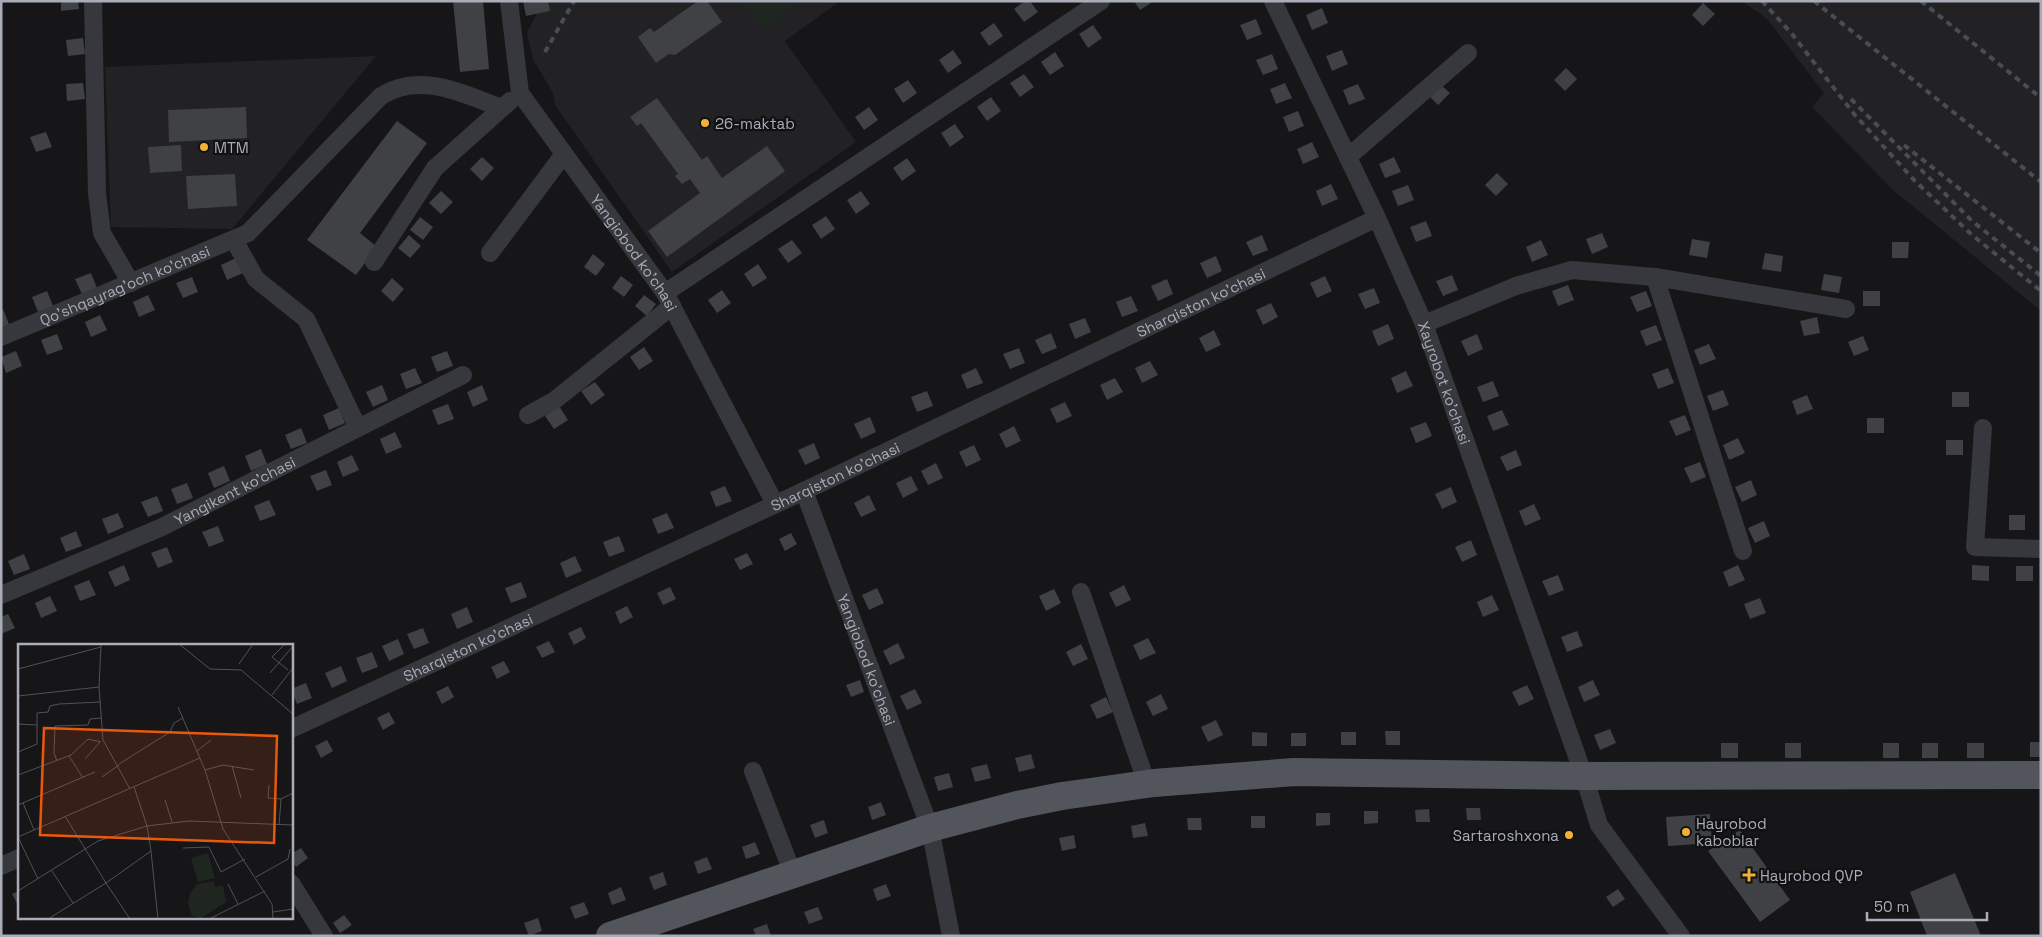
<svg xmlns="http://www.w3.org/2000/svg" width="2042" height="937" font-family="'Space Grotesk',sans-serif">
<rect width="100%" height="100%" fill="#161618"/>
<!-- built -->
<g fill="#222225">
<polygon points="544,1 840,1 785,41 856,142 672,272 555,105 553,93 533,59 527,32"/>
<polygon points="1742,1 2041,1 2041,311 1893,190 1812,107 1824,93 1767,19"/>
<polygon points="376,56 232,229 111,227 105,67"/>
</g>
<!-- green -->
<polygon fill="#1e261f" points="740,1 798,1 764,29"/>
<!-- building -->
<g fill="#404145">
<polygon points="61,1 78,1 79,9 61,11"/>
<polygon points="453,1 483,1 489,69 460,72"/>
<polygon points="523,1 548,1 550,11 526,16"/>
<polygon points="698,1 707,1 722,22 675,55 669,54 656,63 638,37 650,28 654,32"/>
<polygon points="1025,1 1030,1 1038,12 1024,22 1014,9"/>
<polygon points="1134,1 1154,1 1140,10"/>
<polygon points="1703,3 1715,14 1703,26 1692,15"/>
<polygon points="1322,8 1328,23 1312,30 1306,15"/>
<polygon points="1256,19 1262,34 1247,40 1240,25"/>
<polygon points="994,23 1003,36 989,46 980,33"/>
<polygon points="1093,25 1102,38 1088,48 1079,34"/>
<polygon points="83,38 85,54 68,56 66,40"/>
<polygon points="953,50 962,63 948,73 939,60"/>
<polygon points="1342,50 1348,64 1332,71 1326,56"/>
<polygon points="1055,52 1064,66 1050,75 1041,62"/>
<polygon points="1272,54 1278,69 1263,75 1256,60"/>
<polygon points="1566,68 1577,79 1565,91 1554,80"/>
<polygon points="1024,74 1034,87 1020,97 1010,83"/>
<polygon points="908,80 917,93 903,103 894,89"/>
<polygon points="83,83 85,99 67,101 66,84"/>
<polygon points="1285,83 1292,98 1276,104 1270,89"/>
<polygon points="1439,83 1450,93 1438,105 1427,94"/>
<polygon points="1358,84 1365,99 1349,105 1343,90"/>
<polygon points="991,97 1001,111 987,121 977,107"/>
<polygon points="657,98 702,160 707,156 722,178 767,146 785,171 667,257 648,231 700,193 690,179 682,184 675,176 678,174 641,123 637,126 630,117"/>
<polygon points="246,107 247,138 169,142 168,110"/>
<polygon points="869,107 878,120 864,130 855,117"/>
<polygon points="1298,111 1304,126 1289,132 1283,117"/>
<polygon points="397,121 427,143 360,233 377,247 356,275 307,240"/>
<polygon points="955,124 964,137 950,147 941,133"/>
<polygon points="46,132 52,147 36,152 30,137"/>
<polygon points="1312,142 1319,157 1303,164 1297,149"/>
<polygon points="181,145 182,171 150,173 148,147"/>
<polygon points="482,157 494,168 482,181 470,169"/>
<polygon points="1394,157 1401,172 1385,178 1379,164"/>
<polygon points="907,158 916,171 902,181 893,168"/>
<polygon points="1497,173 1508,184 1496,196 1485,185"/>
<polygon points="235,174 237,206 188,209 186,176"/>
<polygon points="1331,184 1338,199 1322,206 1316,191"/>
<polygon points="1408,185 1414,200 1398,206 1392,191"/>
<polygon points="441,191 453,202 441,214 429,203"/>
<polygon points="861,191 870,204 856,214 847,200"/>
<polygon points="826,216 835,229 821,239 812,225"/>
<polygon points="420,217 433,227 423,240 410,230"/>
<polygon points="1426,221 1432,236 1416,242 1410,227"/>
<polygon points="1602,233 1608,247 1592,254 1586,239"/>
<polygon points="409,235 421,246 410,258 398,248"/>
<polygon points="1262,235 1268,250 1253,256 1246,242"/>
<polygon points="1692,239 1710,242 1707,258 1689,255"/>
<polygon points="792,240 802,253 788,263 778,249"/>
<polygon points="1541,240 1548,255 1532,262 1526,247"/>
<polygon points="1892,242 1909,242 1908,258 1892,258"/>
<polygon points="1765,253 1783,256 1781,272 1762,269"/>
<polygon points="593,254 605,264 596,276 584,267"/>
<polygon points="1216,256 1222,271 1207,278 1200,263"/>
<polygon points="236,258 243,273 227,280 221,265"/>
<polygon points="758,264 767,278 753,287 744,274"/>
<polygon points="91,273 97,288 82,294 75,279"/>
<polygon points="1824,274 1842,277 1839,293 1821,290"/>
<polygon points="1452,275 1458,290 1443,296 1436,281"/>
<polygon points="621,276 633,285 624,297 612,288"/>
<polygon points="1325,276 1332,291 1317,298 1310,283"/>
<polygon points="192,277 198,292 183,298 176,283"/>
<polygon points="392,278 404,289 393,302 381,291"/>
<polygon points="1167,279 1173,294 1158,301 1151,286"/>
<polygon points="1568,285 1574,300 1558,306 1552,291"/>
<polygon points="1374,288 1380,303 1365,309 1358,294"/>
<polygon points="722,290 731,303 717,313 708,300"/>
<polygon points="47,291 53,306 38,312 32,297"/>
<polygon points="1646,291 1652,306 1637,312 1630,297"/>
<rect x="1863" y="291" width="17" height="15"/>
<polygon points="148,295 155,310 139,317 133,302"/>
<polygon points="644,295 656,304 647,316 635,306"/>
<polygon points="1131,296 1138,311 1122,317 1116,302"/>
<polygon points="1271,303 1278,317 1263,325 1256,310"/>
<polygon points="3,309 9,324 1,328 1,310"/>
<polygon points="100,315 107,330 91,337 85,322"/>
<polygon points="1817,317 1820,333 1804,336 1800,321"/>
<polygon points="1085,318 1091,332 1075,339 1069,324"/>
<polygon points="1388,324 1394,339 1378,346 1372,331"/>
<polygon points="1656,325 1662,340 1646,346 1640,331"/>
<polygon points="1214,330 1221,345 1206,352 1199,338"/>
<polygon points="1051,333 1057,348 1042,354 1035,340"/>
<polygon points="57,334 63,349 47,355 41,340"/>
<polygon points="1477,334 1483,349 1468,356 1461,341"/>
<polygon points="1863,336 1869,350 1854,356 1848,342"/>
<polygon points="1709,344 1716,359 1700,365 1694,350"/>
<polygon points="644,347 653,361 639,370 630,357"/>
<polygon points="1019,348 1025,363 1010,369 1003,354"/>
<polygon points="16,351 22,366 6,373 1,357"/>
<polygon points="447,351 453,366 437,372 431,357"/>
<polygon points="1150,361 1158,375 1142,383 1135,368"/>
<polygon points="415,368 422,383 406,389 400,374"/>
<polygon points="976,368 983,383 967,389 961,375"/>
<polygon points="1668,368 1674,383 1658,389 1652,374"/>
<polygon points="1406,371 1413,386 1397,393 1391,378"/>
<polygon points="1115,378 1123,392 1107,400 1100,385"/>
<polygon points="1493,381 1499,396 1483,402 1477,387"/>
<polygon points="595,382 605,395 591,405 581,391"/>
<polygon points="382,385 388,400 373,407 366,392"/>
<polygon points="482,385 488,400 473,407 467,392"/>
<polygon points="1723,390 1729,405 1713,411 1707,396"/>
<polygon points="927,391 933,406 917,412 911,397"/>
<rect x="1952" y="392" width="17" height="15"/>
<polygon points="1807,395 1813,409 1797,415 1792,401"/>
<polygon points="1065,402 1072,416 1057,423 1050,409"/>
<polygon points="448,404 454,419 438,425 432,410"/>
<polygon points="559,406 568,420 554,429 545,416"/>
<polygon points="339,408 345,423 329,430 323,415"/>
<polygon points="1502,410 1509,425 1493,431 1487,416"/>
<polygon points="1685,415 1691,430 1676,436 1669,421"/>
<polygon points="870,417 876,432 861,439 854,424"/>
<rect x="1867" y="418" width="17" height="15"/>
<polygon points="1426,422 1432,436 1416,443 1410,428"/>
<polygon points="1014,426 1021,441 1006,448 999,434"/>
<polygon points="301,428 307,443 291,449 285,435"/>
<polygon points="395,432 402,447 386,454 380,439"/>
<polygon points="1738,438 1745,453 1729,460 1723,445"/>
<rect x="1946" y="440" width="17" height="15"/>
<polygon points="814,443 820,458 805,465 798,450"/>
<polygon points="974,445 981,460 966,467 959,452"/>
<polygon points="261,449 267,464 251,471 245,456"/>
<polygon points="1516,450 1522,465 1507,471 1500,457"/>
<polygon points="352,455 359,470 343,477 337,462"/>
<polygon points="1700,462 1706,477 1691,483 1684,468"/>
<polygon points="936,463 943,478 928,485 921,471"/>
<polygon points="224,466 230,481 214,488 208,473"/>
<polygon points="326,470 332,485 317,491 310,476"/>
<polygon points="911,476 918,490 903,498 896,483"/>
<polygon points="1751,480 1757,495 1742,502 1735,487"/>
<polygon points="187,483 193,498 177,504 171,489"/>
<polygon points="725,486 732,501 716,507 710,492"/>
<polygon points="1451,487 1457,502 1442,509 1435,494"/>
<polygon points="869,495 876,510 861,517 854,503"/>
<polygon points="157,496 163,511 148,517 141,502"/>
<polygon points="269,500 276,515 260,521 254,506"/>
<polygon points="1534,504 1541,519 1525,526 1519,511"/>
<polygon points="118,513 124,527 108,534 102,519"/>
<polygon points="667,513 674,528 658,534 652,519"/>
<rect x="2009" y="515" width="16" height="15"/>
<polygon points="1764,521 1770,536 1755,543 1748,528"/>
<polygon points="218,526 224,541 209,547 202,532"/>
<polygon points="76,531 82,546 66,552 60,538"/>
<polygon points="791,533 797,544 785,551 779,539"/>
<polygon points="619,536 625,551 609,557 603,542"/>
<polygon points="1471,540 1477,555 1462,562 1455,547"/>
<polygon points="167,547 173,562 158,568 151,553"/>
<polygon points="747,553 753,564 740,570 734,559"/>
<polygon points="24,554 30,569 14,575 8,561"/>
<polygon points="575,556 582,571 566,578 560,563"/>
<polygon points="124,565 130,580 115,587 108,572"/>
<polygon points="1738,565 1745,580 1729,587 1723,572"/>
<polygon points="1972,565 1989,566 1989,581 1972,580"/>
<rect x="2016" y="566" width="17" height="15"/>
<polygon points="1558,575 1564,590 1549,596 1542,581"/>
<polygon points="89,580 96,595 80,601 74,586"/>
<polygon points="521,582 527,597 511,603 505,588"/>
<polygon points="1124,585 1131,600 1116,607 1109,593"/>
<polygon points="670,587 676,599 663,605 657,593"/>
<polygon points="877,588 884,603 869,610 862,595"/>
<polygon points="1054,589 1061,603 1046,611 1039,596"/>
<polygon points="1492,595 1499,610 1483,617 1477,602"/>
<polygon points="50,596 57,611 41,618 35,603"/>
<polygon points="1760,598 1766,613 1750,619 1744,604"/>
<polygon points="627,606 633,617 620,624 615,612"/>
<polygon points="467,607 473,622 457,629 451,614"/>
<polygon points="8,614 15,628 1,634 1,617"/>
<polygon points="581,627 586,638 574,645 568,633"/>
<polygon points="423,628 429,643 414,649 407,634"/>
<polygon points="1577,631 1583,646 1567,652 1561,637"/>
<polygon points="1148,638 1156,653 1140,660 1133,645"/>
<polygon points="398,639 404,654 389,661 382,646"/>
<polygon points="549,641 555,652 542,658 536,647"/>
<polygon points="898,643 905,658 890,665 883,651"/>
<polygon points="1081,644 1088,659 1073,666 1066,652"/>
<polygon points="372,652 378,667 362,673 356,658"/>
<polygon points="504,661 510,672 497,679 491,667"/>
<polygon points="341,666 347,681 332,688 325,673"/>
<polygon points="860,680 864,692 851,697 846,685"/>
<polygon points="1593,680 1600,695 1584,702 1578,687"/>
<polygon points="306,683 312,698 297,704 291,689"/>
<polygon points="1527,685 1534,699 1519,706 1512,692"/>
<polygon points="448,686 454,697 442,704 436,692"/>
<polygon points="915,689 922,703 907,710 900,696"/>
<polygon points="1161,694 1168,709 1153,716 1146,702"/>
<polygon points="1106,697 1113,712 1097,719 1090,705"/>
<polygon points="389,712 395,723 383,730 377,718"/>
<polygon points="1216,720 1223,735 1208,742 1201,727"/>
<polygon points="1610,729 1616,743 1600,750 1594,735"/>
<polygon points="1385,731 1400,731 1400,745 1386,745"/>
<polygon points="1252,732 1267,733 1267,746 1252,746"/>
<rect x="1341" y="732" width="15" height="13"/>
<rect x="1291" y="733" width="15" height="13"/>
<polygon points="327,740 333,751 321,758 315,746"/>
<rect x="2030" y="742" width="11" height="15"/>
<rect x="1721" y="743" width="17" height="15"/>
<rect x="1785" y="743" width="16" height="15"/>
<rect x="1883" y="743" width="16" height="15"/>
<rect x="1922" y="743" width="16" height="15"/>
<rect x="1967" y="743" width="17" height="15"/>
<polygon points="1031,754 1035,768 1019,772 1015,758"/>
<polygon points="987,764 991,778 975,782 971,768"/>
<polygon points="949,773 953,787 938,791 934,777"/>
<polygon points="881,802 886,815 872,820 868,807"/>
<polygon points="1466,808 1480,808 1481,820 1467,820"/>
<polygon points="1429,809 1430,822 1416,822 1415,810"/>
<polygon points="1364,811 1378,811 1378,823 1364,824"/>
<polygon points="1316,813 1330,813 1330,825 1316,826"/>
<polygon points="1710,814 1712,843 1668,846 1666,817"/>
<rect x="1251" y="816" width="14" height="12"/>
<polygon points="1187,818 1201,818 1202,830 1188,830"/>
<polygon points="824,820 828,833 815,838 810,825"/>
<polygon points="1145,823 1148,836 1133,838 1131,826"/>
<polygon points="1740,830 1790,900 1760,922 1708,851"/>
<polygon points="1074,835 1076,848 1062,851 1059,838"/>
<polygon points="755,842 760,854 746,859 742,847"/>
<polygon points="301,848 308,858 296,867 291,860 291,854"/>
<polygon points="707,857 712,869 698,874 694,862"/>
<polygon points="663,872 667,885 654,890 649,877"/>
<polygon points="1955,873 1981,936 1927,936 1910,892"/>
<polygon points="886,884 891,896 877,901 873,889"/>
<polygon points="621,887 626,900 612,905 608,893"/>
<polygon points="1618,889 1625,899 1613,907 1606,897"/>
<polygon points="19,891 19,907 12,894"/>
<polygon points="584,902 589,914 575,919 570,907"/>
<polygon points="818,907 823,919 809,924 804,912"/>
<polygon points="344,915 352,925 340,933 333,923"/>
<polygon points="538,918 542,931 529,936 524,923"/>
<polygon points="767,924 771,936 756,936 753,929"/>
</g>
<g fill="none" stroke-linecap="round" stroke-linejoin="round">
<!-- minor -->
<g stroke="#37383d" stroke-width="18">
<polyline points="93,1 97,193 102,233 131,283"/>
<path id="s1" d="M509,1L520,93L665,293L775,504"/>
<path id="s2" d="M1273,1L1377,218L1424,324L1584,776L1599,825L1681,936"/>
<polyline points="1348,157 1468,53"/>
<polyline points="234,240 256,279 306,319 358,428"/>
<polyline points="490,253 564,154"/>
<polyline points="374,262 435,168 510,101"/>
<polyline points="1655,277 1743,551"/>
<polyline points="665,293 1101,1"/>
<polyline points="1424,324 1516,286 1572,270 1655,277 1846,309"/>
<path id="s3" d="M1,337L248,233L381,96C420,71 463,94 502,108"/>
<polyline points="528,415 555,400 672,306"/>
<polyline points="1983,428 1975,547 2041,549"/>
<path id="s4" d="M804,491L930,828L951,936"/>
<polyline points="1081,592 1147,784"/>
<path id="s5" d="M1,595L160,528L463,375"/>
<path id="s6" d="M291,729L804,491L1377,218"/>
<polyline points="753,771 793,874"/>
<polyline points="1,866 19,858"/>
<polyline points="291,883 324,936"/>
</g>
<!-- primary -->
<polyline stroke="#53555c" stroke-width="28" points="610,936 930,828 1017,805 1062,796 1154,783 1294,772 1584,776 2041,775"/>
<!-- rail -->
<g stroke="#4a4c52" stroke-width="4" stroke-dasharray="6 5" stroke-linecap="butt">
<polyline points="1762,1 1792,34 1854,114 1914,180 1972,235 2041,291"/>
<polyline points="1814,1 2041,182"/>
<polyline points="1921,1 2041,98"/>
<polyline points="545,52 574,1"/>
<polyline points="1851,99 1972,221 2041,276"/>
<polyline points="1904,145 2041,253"/>
</g>
</g>
<!-- markers -->
<g fill="#f2b134" stroke="#111113" stroke-width="2">
<circle cx="705" cy="123" r="5"/>
<circle cx="204" cy="147" r="5"/>
<circle cx="1686" cy="832" r="5"/>
<circle cx="1569" cy="835" r="5"/>
<path d="M1746.5 867.5h5v5h5v5h-5v5h-5v-5h-5v-5h5z"/>
</g>
<g text-anchor="middle" dominant-baseline="central" stroke-width="4.5" stroke-linejoin="round" paint-order="stroke">
<!-- poi labels -->
<g font-size="15" fill="#a8adb8" stroke="#111113" text-anchor="start">
<text x="715" y="123">26-maktab</text>
<text x="214" y="147">MTM</text>
<text x="1696" y="823">Hayrobod<tspan x="1696" dy="17">kaboblar</tspan></text>
<text x="1559" y="835" text-anchor="end">Sartaroshxona</text>
<text x="1760" y="875">Hayrobod QVP</text>
</g>
<!-- street labels -->
<g font-size="15" fill="#a8adb8" stroke="#111113">
<text stroke="none"><textPath href="#s1" startOffset="289">Yangiobod ko'chasi</textPath></text>
<text stroke="none"><textPath href="#s3" startOffset="134">Qo'shqayrag'och ko'chasi</textPath></text>
<text stroke="none"><textPath href="#s6" startOffset="1005">Sharqiston ko'chasi</textPath></text>
<text stroke="none"><textPath href="#s2" startOffset="419">Xayrobot ko'chasi</textPath></text>
<text stroke="none"><textPath href="#s6" startOffset="600">Sharqiston ko'chasi</textPath></text>
<text stroke="none"><textPath href="#s5" startOffset="256">Yangikent ko'chasi</textPath></text>
<text stroke="none"><textPath href="#s6" startOffset="195">Sharqiston ko'chasi</textPath></text>
<text stroke="none"><textPath href="#s4" startOffset="180">Yangiobod ko'chasi</textPath></text>
</g>
</g>
<!-- overview -->
<g transform="translate(18 644)">
<rect width="275" height="275" fill="#161618"/>
<path d="M190,209L197,234L180,238L173,214ZM196,237L197,243L205,241L208,258L183,274L174,272L170,259L172,250L179,240Z" fill="#1e261f"/>
<path fill="none" stroke="#505258" stroke-width="1" d="M161,0L192,25L223,26L275,70M83,1L81,43L85,96L112,145M266,1L254,13L270,26M221,20L235,0M0,25L83,3M252,29L275,2M254,51L275,24M0,52L81,43M160,63L187,126L205,185L254,260L255,275M0,80L19,81M179,107L193,96M0,108L19,100V69L30,68L32,62L41,60L82,58M51,112L65,134M67,115L82,98M39,117L36,109L37,82L70,81L72,75L83,74M101,120L152,88L156,79L165,74M214,122L223,154M187,126L205,121L236,126M0,131L53,111L70,95L83,98M84,133L101,121M251,141L250,154L263,155M147,156L154,178M5,159L16,186M0,161L77,128M261,181L263,155L275,149M0,193L182,114M0,193L20,235M165,204L191,203L203,228L227,215M133,207L140,275M34,227L55,259M238,233L270,215L272,205M210,240L220,260M0,247L80,197L129,182L171,177L275,181M255,268L275,265M30,275L88,239L47,172M112,275L88,239L133,207L129,182L116,143M191,275L247,247"/>
<path fill="#e8590c" fill-opacity="0.15" stroke="#e8590c" stroke-width="2.5" d="M26,84L259,92L256,199L22,191Z"/>
<rect width="275" height="275" fill="none" stroke="#a8adb8" stroke-width="2.5"/>
</g>
<!-- border -->
<rect width="2042" height="937" fill="none" stroke="#a8adb8" stroke-width="5"/>
<!-- scale -->
<path d="M1867 912v8h120v-8" fill="none" stroke="#a8adb8" stroke-width="2.5"/>
<text x="1874" y="912" font-size="15" fill="#a8adb8" stroke="#111113" stroke-width="4" paint-order="stroke">50 m</text>
</svg>
